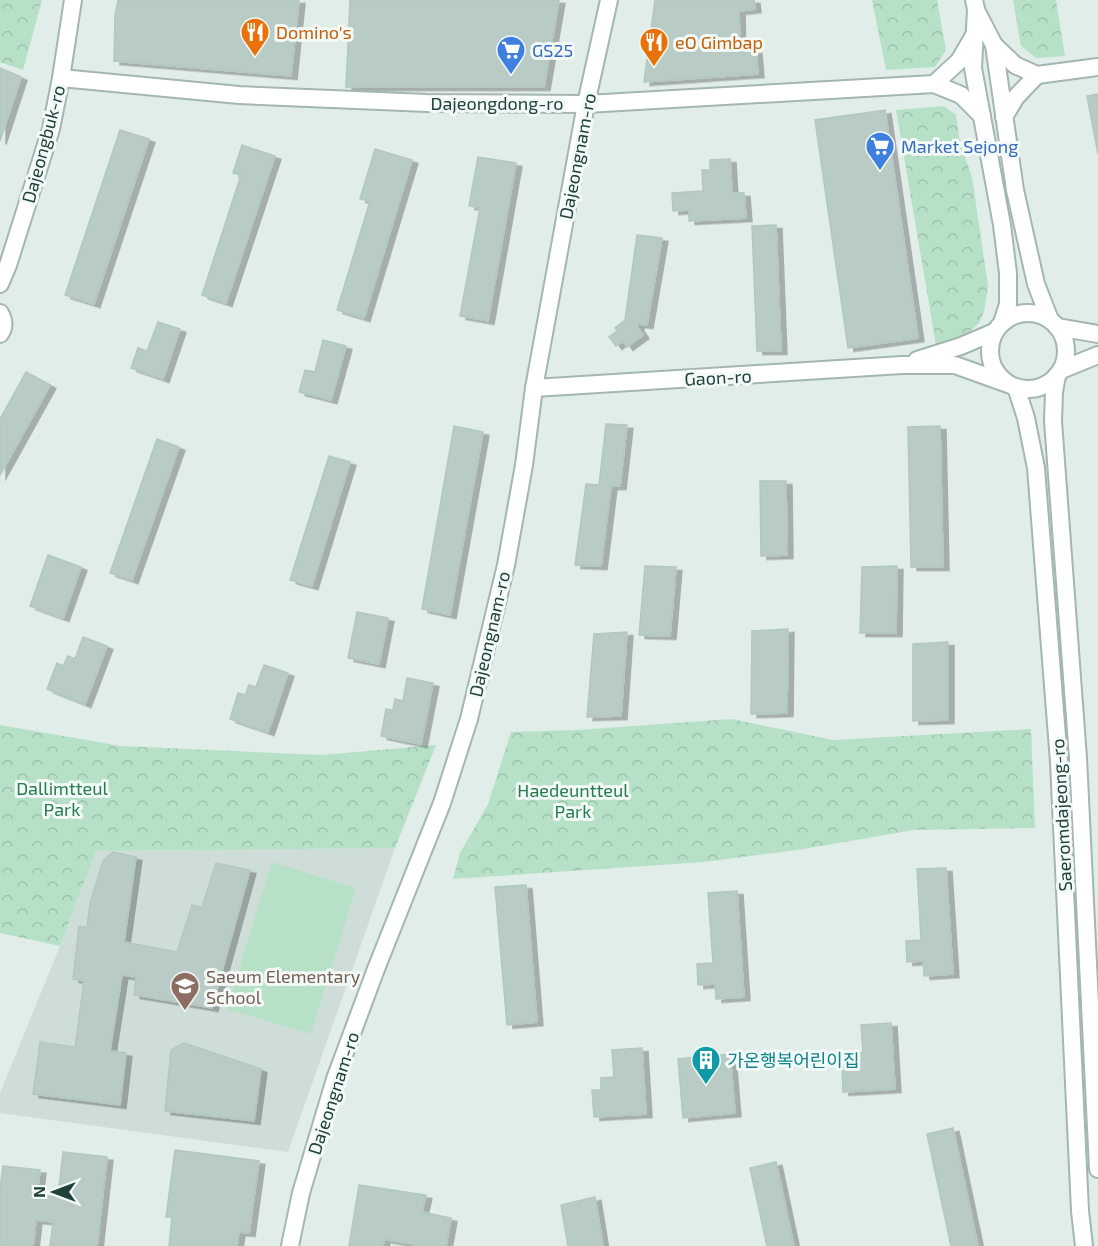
<svg xmlns="http://www.w3.org/2000/svg" width="1098" height="1246" font-family="'Exo 2','Noto Sans KR',sans-serif">
<defs>
<pattern id="park-crowns" width="20" height="18" patternUnits="userSpaceOnUse" patternTransform="scale(1.5)"><rect width="20" height="18" fill="#b7e1c7"/><path d="M2 6a3 3 0 1 1 6 0M12 15a3 3 0 1 1 6 0" fill="none" stroke="#9dc2ac"/></pattern>
<filter id="shadow"><feDropShadow dx="6" dy="3.5" stdDeviation="0" flood-color="#0004"/></filter>
</defs>
<rect width="100%" height="100%" fill="#e1ede9"/>
<!-- built -->
<polygon fill="#cfddd8" points="395,848 288,1152 0,1113 0,1093 60,946 96,851"/>
<!-- park -->
<g fill="url(#park-crowns)">
<polygon points="0,0 42,0 23,70 0,62"/>
<polygon points="872,0 937,0 946,50 935,67 886,70"/>
<polygon points="1013,0 1056,0 1065,56 1036,58 1021,46"/>
<polygon points="944,106 956,115 960,143 972,177 988,286 984,312 979,323 967,334 936,345 896,110"/>
<polygon points="732,719 833,740 1031,729 1035,828 914,830 798,850 704,862 453,879 460,853 488,804 511,732 577,730"/>
<polygon points="0,725 121,746 321,755 436,745 395,848 96,851 60,946 0,933"/>
</g>
<!-- pitch -->
<polygon fill="#b7e1c7" points="272,862 356,888 311,1034 227,1009"/>
<!-- building -->
<g fill="#b8cbc5" stroke="#b2c8c1" stroke-width="1.5" filter="url(#shadow)">
<polygon points="118,0 299,0 291,76 114,61 115,15"/>
<polygon points="350,0 559,0 544,87 346,87"/>
<polygon points="655,0 754,0 755,9 739,11 740,51 756,50 758,74 644,82"/>
<polygon points="0,68 21,77 0,141"/>
<polygon points="1098,94 1098,154 1087,96"/>
<polygon points="885,110 918,338 848,348 815,120"/>
<polygon points="120,130 149,139 94,304 65,295"/>
<polygon points="242,145 275,156 226,303 202,295 241,175 233,173"/>
<polygon points="375,149 412,160 364,318 337,310 370,201 360,199"/>
<polygon points="478,157 516,163 488,321 460,316 480,208 469,206"/>
<polygon points="730,159 732,193 744,193 746,218 689,221 689,210 673,211 672,193 703,191 702,170 710,170 710,160"/>
<polygon points="776,225 781,351 757,351 752,226"/>
<polygon points="637,235 662,238 647,325 638,324 638,328 643,335 627,347 623,341 616,346 609,337 617,331 615,328 625,320"/>
<polygon points="158,322 180,329 163,379 131,368 138,348 147,351"/>
<polygon points="323,340 346,346 331,400 299,392 305,370 315,372"/>
<polygon points="26,372 50,385 0,475 0,419"/>
<polygon points="606,424 627,425 620,486 611,486 601,566 575,565 586,484 599,485"/>
<polygon points="454,426 483,432 450,615 422,609"/>
<polygon points="940,426 943,567 911,567 908,427"/>
<polygon points="157,439 179,447 132,580 110,573"/>
<polygon points="329,456 350,462 312,586 290,580"/>
<polygon points="760,481 786,481 787,555 761,556"/>
<polygon points="48,555 81,567 63,618 30,606"/>
<polygon points="645,566 676,567 670,636 639,635"/>
<polygon points="897,566 896,633 860,633 862,567"/>
<polygon points="357,612 388,618 379,664 348,658"/>
<polygon points="788,629 787,713 751,714 752,631"/>
<polygon points="627,632 621,716 587,717 594,634"/>
<polygon points="83,637 107,646 85,704 47,689 57,663 63,666 68,656 75,659"/>
<polygon points="948,642 948,720 913,721 913,644"/>
<polygon points="264,665 288,673 268,732 230,719 238,693 245,695 249,685 256,687"/>
<polygon points="407,678 433,683 421,744 381,736 386,709 393,710 395,699 403,701"/>
<polygon points="113,852 136,857 124,942 177,952 192,905 202,907 216,863 250,870 212,1008 134,995 136,977 122,975 110,1051 126,1053 120,1105 33,1094 40,1042 75,1047 84,981 73,979 79,926 87,927 90,903 103,861"/>
<polygon points="946,868 953,974 924,976 923,961 907,962 906,941 921,940 917,869"/>
<polygon points="526,885 537,1022 507,1025 495,887"/>
<polygon points="737,891 744,997 716,999 715,984 698,985 697,964 713,963 708,893"/>
<polygon points="891,1023 895,1089 843,1092 842,1065 850,1065 850,1053 863,1052 861,1025"/>
<polygon points="184,1043 261,1069 254,1121 165,1111 171,1050"/>
<polygon points="642,1048 646,1114 594,1117 592,1090 601,1090 601,1078 614,1077 612,1050"/>
<polygon points="730,1054 735,1113 683,1118 678,1059"/>
<polygon points="953,1128 978,1246 951,1246 927,1134"/>
<polygon points="175,1150 259,1161 249,1233 239,1232 237,1246 169,1246 172,1217 166,1217"/>
<polygon points="63,1152 107,1157 97,1246 50,1246 53,1222 36,1220 33,1246 0,1246 0,1188 3,1166 40,1170 37,1195 58,1197"/>
<polygon points="776,1162 794,1246 767,1246 750,1168"/>
<polygon points="359,1185 426,1195 422,1212 451,1218 446,1246 416,1246 416,1245 384,1239 383,1246 349,1246"/>
<polygon points="595,1197 603,1246 568,1246 561,1205"/>
</g>
<g fill="none" stroke-linecap="round" stroke-linejoin="round">
<!-- minor casing -->
<g stroke="#a3b6b1" stroke-width="20">
<g id="minor">
<polyline points="974,0 976,9 973,68 1002,225 1008,273 1008,304 1002,323"/>
<polyline points="976,10 994,45 1015,190 1036,284 1050,320"/>
<polyline points="994,45 1015,65 1037,75"/>
<polyline points="1037,75 1098,67"/>
<polyline points="61,78 239,95 427,103 586,104 934,84 961,95 982,116"/>
<polyline points="934,84 959,61 973,37"/>
<polyline points="1004,117 1016,97 1037,75"/>
<polyline points="0,284 8,265 51,129 61,78 73,0"/>
<circle cx="1028" cy="351" r="38"/>
<path d="M0,313C4,320 5,327 0,334"/>
<polyline points="1057,327 1098,334"/>
<polyline points="917,360 961,346 994,332"/>
<polyline points="1061,370 1098,355"/>
<polyline points="1057,375 1054,392 1053,421 1078,758 1098,1169"/>
<polyline points="1016,387 1026,418 1036,468 1059,762 1080,1211 1084,1246"/>
<polyline points="534,388 902,365 955,365 1008,384"/>
<polyline points="290,1246 301,1193 335,1079 376,969 442,803 469,719 506,565 524,465 534,388 586,104 609,0"/>
</g>
</g>
<!-- minor -->
<use href="#minor" stroke="#fff" stroke-width="16"/>
</g>
<!-- icons -->
<defs>
<g id="restaurant-pin" transform="scale(1.5)"><path d="M0 17L-7.5 6A9.5 9.5 0 1 1 7.5 6Z" fill="#e8710a" stroke="#f2f9f6"/><path d="M-5-6h1v4h1v-4h1v4h1v-4h1v5L-1.5 .5V6h-2V.5L-5-1ZM5-6V6H3V1.5H1.5Q1.5-4 5-6Z" fill="#fff"/></g>
<g id="supermarket-pin" transform="scale(1.5)"><path d="M0 17L-7.5 6A9.5 9.5 0 1 1 7.5 6Z" fill="#3f7fe0" stroke="#f2f9f6"/><path d="M-6-5.5h2.5l.6 2H6L4.5 2H-2.5L-4.4-4H-6ZM-1.5 3.2a1.3 1.3 0 1 0 .1 0ZM3 3.2a1.3 1.3 0 1 0 .1 0Z" fill="#fff"/></g>
<g id="school-pin" transform="scale(1.5)"><path d="M0 17L-7.5 6A9.5 9.5 0 1 1 7.5 6Z" fill="#8d6e63" stroke="#f2f9f6"/><path d="M0-5L7-2L0 1L-7-2ZM-4 1L0 2.5L4 1V4Q0 6-4 4Z" fill="#fff"/></g>
<g id="building-pin" transform="scale(1.5)"><path d="M0 17L-7.5 6A9.5 9.5 0 1 1 7.5 6Z" fill="#0f9aa8" stroke="#f2f9f6"/><path d="M-4-6H4V6H1V3H-1V6H-4ZM-2.5-4.3h1.7v1.8h-1.7ZM.8-4.3h1.7v1.8H.8ZM-2.5-1h1.7V.8h-1.7ZM.8-1h1.7V.8H.8Z" fill="#fff"/></g>
</defs>
<g fill-rule="evenodd">
<use href="#restaurant-pin" x="255" y="32"/>
<use href="#restaurant-pin" x="654" y="42"/>
<use href="#supermarket-pin" x="511" y="50"/>
<use href="#supermarket-pin" x="880" y="146"/>
<use href="#school-pin" x="185" y="986"/>
<use href="#building-pin" x="706" y="1060"/>
</g>
<g text-anchor="middle" dominant-baseline="central" stroke-width="6" stroke-linejoin="round" paint-order="stroke">
<!-- food labels -->
<g font-size="18" fill="#c56008" stroke="#f2f9f6" text-anchor="start">
<text x="276" y="32">Domino's</text>
<text x="675" y="42">eO Gimbap</text>
</g>
<!-- shop labels -->
<g font-size="18" fill="#366cbe" stroke="#f2f9f6" text-anchor="start">
<text x="532" y="50">GS25</text>
<text x="901" y="146">Market Sejong</text>
</g>
<!-- street labels -->
<g font-size="18" fill="#1f403b" stroke="#f2f9f6">
<text x="497" y="103">Dajeongdong-ro</text>
<text transform="translate(43 144) rotate(-75)">Dajeongbuk-ro</text>
<text transform="translate(577 156) rotate(-79)">Dajeongnam-ro</text>
<text transform="translate(718 377) rotate(-3)">Gaon-ro</text>
<text transform="translate(489 634) rotate(-77)">Dajeongnam-ro</text>
<text transform="translate(1061 815) rotate(-93)">Saeromdajeong-ro</text>
<text transform="translate(333 1093) rotate(-72)">Dajeongnam-ro</text>
</g>
<!-- park labels -->
<g font-size="18" fill="#247c4f" stroke="#f2f9f6">
<text x="62" y="788">Dallimtteul<tspan x="62" dy="21">Park</tspan></text>
<text x="573" y="790">Haedeuntteul<tspan x="573" dy="21">Park</tspan></text>
</g>
<!-- education labels -->
<g font-size="18" fill="#785e54" stroke="#f2f9f6" text-anchor="start">
<text x="206" y="976">Saeum Elementary<tspan x="206" dy="21">School</tspan></text>
</g>
<!-- culture labels -->
<g font-size="18" fill="#0d838f" stroke="#f2f9f6" text-anchor="start">
<text x="727" y="1060">가온행복어린이집</text>
</g>
</g>
<!-- north arrow -->
<g transform="translate(54 1192) rotate(270)" stroke="#f2f9f6" stroke-width="4.5" paint-order="stroke">
<path d="M0-4.5L10 22L0 15L-10 22Z" fill="#1f403b"/>
<text y="-9" font-size="16" font-weight="bold" text-anchor="middle" fill="#1f403b">N</text>
</g>
</svg>
